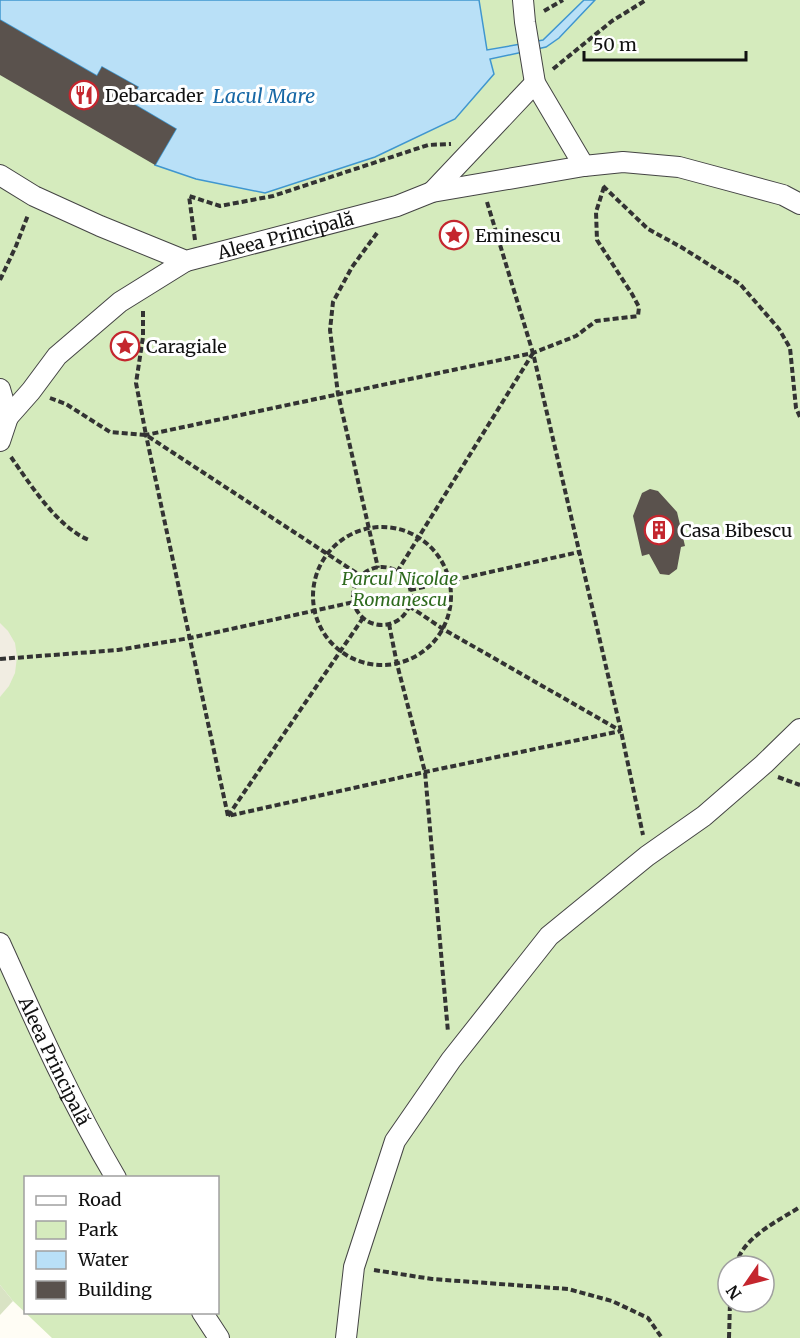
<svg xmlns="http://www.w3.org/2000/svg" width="800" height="1338" font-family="Merriweather,serif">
<rect width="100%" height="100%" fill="#fffdf5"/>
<!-- green -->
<path fill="#d5ebbd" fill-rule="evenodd" d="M0,0H800V1338H52L13,1301L0,1285ZM26,1178H218V1312H26ZM728,1266H764V1302H728Z"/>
<!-- cemetery -->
<polygon fill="#d9e3c4" points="0,1285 13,1301 0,1315"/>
<!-- plaza -->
<polygon fill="#f1ede2" points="0,623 8,631 15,643 17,657 15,673 9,686 0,697"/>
<!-- water -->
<polygon fill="#b9e0f7" stroke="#3f96cf" stroke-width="1.5" points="0,0 479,0 487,50 543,40 584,0 595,0 559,38 546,47 490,59 494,74 455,119 375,157 265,193 196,179 155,165 176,129 130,102 138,87 102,67 97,76 0,20"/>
<!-- building -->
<g fill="#5a524d">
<polygon points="0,20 97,76 102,67 138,87 130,102 176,129 155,165 0,75"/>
<polygon points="650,489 658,491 677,512 685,546 681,547 677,569 669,575 660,574 649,554 642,556 633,516 642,493"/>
</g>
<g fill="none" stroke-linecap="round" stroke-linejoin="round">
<!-- street casing -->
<g stroke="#444" stroke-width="22">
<g id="street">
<polyline points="523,0 525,22 535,83 584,166"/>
<path id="s1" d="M0,175L34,196L100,226L186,261L397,206L432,192L584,166L623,162L679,167L783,195L800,204"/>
<polyline points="432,192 535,83"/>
<polyline points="0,389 8,417 0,441"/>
<polyline points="8,417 31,391 57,356 120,302 186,261"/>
<path id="s2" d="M0,943C36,1023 71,1102 116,1178"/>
<polyline points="202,1312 219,1338"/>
<polyline points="346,1338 354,1267 395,1141 451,1060 549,936 647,856 704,816 764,764 800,729"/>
</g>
</g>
<!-- path -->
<g stroke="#333" stroke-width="4" stroke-dasharray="6 3" stroke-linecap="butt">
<polyline points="544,11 563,0"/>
<polyline points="553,69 612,21 646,0"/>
<polyline points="603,186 648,229 681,247 740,284 779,329 790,348 796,408 800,417"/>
<polyline points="604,187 596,212 597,240 632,294 639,307 638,316 596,321 576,336 533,353 146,435 228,816 425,772 621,731"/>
<polyline points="487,202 533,353 621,731 643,835"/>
<polyline points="377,233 352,267 333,302 330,330 338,394 378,568"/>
<polyline points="195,240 189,196 220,206 273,196 428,145 451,144"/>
<polyline points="0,280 16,246 28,215"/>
<polyline points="143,311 143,337 136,383 146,435"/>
<polyline points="50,398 66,404 110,432 146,435 361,576"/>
<path d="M11,457C30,484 57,527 89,540"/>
<circle cx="382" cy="596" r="69"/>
<circle cx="382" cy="596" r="29"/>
<polyline points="397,572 533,353"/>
<polyline points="410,590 579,552"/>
<polyline points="409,606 443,629 621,731"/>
<polyline points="389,624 397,664 425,772 448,1032"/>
<polyline points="0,659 118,650 190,638 354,602"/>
<polyline points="778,777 800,785"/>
<polyline points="228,816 363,618"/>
<path d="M736,1266C741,1238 778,1221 800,1207"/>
<polyline points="374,1270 432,1279 568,1289 612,1301 648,1318 662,1338"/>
<polyline points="729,1338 730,1302"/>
</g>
<!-- street -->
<use href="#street" stroke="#fff" stroke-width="20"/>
</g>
<!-- icons -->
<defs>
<g id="restaurant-ring" transform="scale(1.5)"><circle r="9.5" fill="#fff" stroke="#c4262e" stroke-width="1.5"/><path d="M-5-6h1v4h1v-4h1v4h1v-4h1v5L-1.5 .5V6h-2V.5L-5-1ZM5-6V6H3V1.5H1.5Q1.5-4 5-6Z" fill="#c4262e"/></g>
<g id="sight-ring" transform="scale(1.5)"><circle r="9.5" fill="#fff" stroke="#c4262e" stroke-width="1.5"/><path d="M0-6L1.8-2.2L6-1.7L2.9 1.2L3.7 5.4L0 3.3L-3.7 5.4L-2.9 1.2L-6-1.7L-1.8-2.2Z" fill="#c4262e"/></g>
<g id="building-ring" transform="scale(1.5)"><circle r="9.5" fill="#fff" stroke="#c4262e" stroke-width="1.5"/><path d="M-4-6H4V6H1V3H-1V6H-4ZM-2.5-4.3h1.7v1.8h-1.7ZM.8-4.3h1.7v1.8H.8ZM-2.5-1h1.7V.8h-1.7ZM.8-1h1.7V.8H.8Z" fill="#c4262e"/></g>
</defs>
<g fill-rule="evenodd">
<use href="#restaurant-ring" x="84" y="95"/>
<use href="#sight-ring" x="454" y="235"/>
<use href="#sight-ring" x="125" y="346"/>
<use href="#building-ring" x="659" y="530"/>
</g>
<g text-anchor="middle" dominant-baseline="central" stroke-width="6" stroke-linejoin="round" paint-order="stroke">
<!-- poi labels -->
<g font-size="18" fill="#111" stroke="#fff" text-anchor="start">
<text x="105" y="95">Debarcader</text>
<text x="475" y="235">Eminescu</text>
<text x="146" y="346">Caragiale</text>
<text x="680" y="530">Casa Bibescu</text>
</g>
<!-- street labels -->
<g font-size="18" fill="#111" stroke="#fff">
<text stroke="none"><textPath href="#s1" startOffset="308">Aleea Principală</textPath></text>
<text stroke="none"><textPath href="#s2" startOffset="130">Aleea Principală</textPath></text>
</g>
<!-- park labels -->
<g font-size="18" font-style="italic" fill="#2f6b1f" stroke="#fff">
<text x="400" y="578">Parcul Nicolae<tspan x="400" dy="21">Romanescu</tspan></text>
</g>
<!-- water labels -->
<g font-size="20" font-style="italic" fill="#1768a6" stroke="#fff">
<text x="264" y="95">Lacul Mare</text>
</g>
</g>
<!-- legend -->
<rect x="24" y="1176" width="195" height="138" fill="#ffffff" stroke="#a0a0a0" stroke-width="1.5"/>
<rect x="36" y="1196" width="30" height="9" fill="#ffffff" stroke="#a0a0a0" stroke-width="1.5"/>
<text x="78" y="1206" font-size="18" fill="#111111">Road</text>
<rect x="36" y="1221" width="30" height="18" fill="#d5ebbd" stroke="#a0a0a0" stroke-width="1.5"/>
<text x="78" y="1236" font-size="18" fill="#111111">Park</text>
<rect x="36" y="1251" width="30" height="18" fill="#b9e0f7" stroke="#a0a0a0" stroke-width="1.5"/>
<text x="78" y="1266" font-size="18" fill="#111111">Water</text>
<rect x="36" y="1281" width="30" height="18" fill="#5a524d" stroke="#a0a0a0" stroke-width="1.5"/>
<text x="78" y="1296" font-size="18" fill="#111111">Building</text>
<!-- north arrow -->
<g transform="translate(746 1284) rotate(235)"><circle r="28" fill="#ffffff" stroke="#a0a0a0" stroke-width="1.5"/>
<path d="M0-4.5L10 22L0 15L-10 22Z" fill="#c4262e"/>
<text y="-9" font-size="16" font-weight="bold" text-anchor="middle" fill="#111111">N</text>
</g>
<!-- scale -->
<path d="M584 51v9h162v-9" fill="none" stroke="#111111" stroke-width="3"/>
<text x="593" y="51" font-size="18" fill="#111111" stroke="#ffffff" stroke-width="4.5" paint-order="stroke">50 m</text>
</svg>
